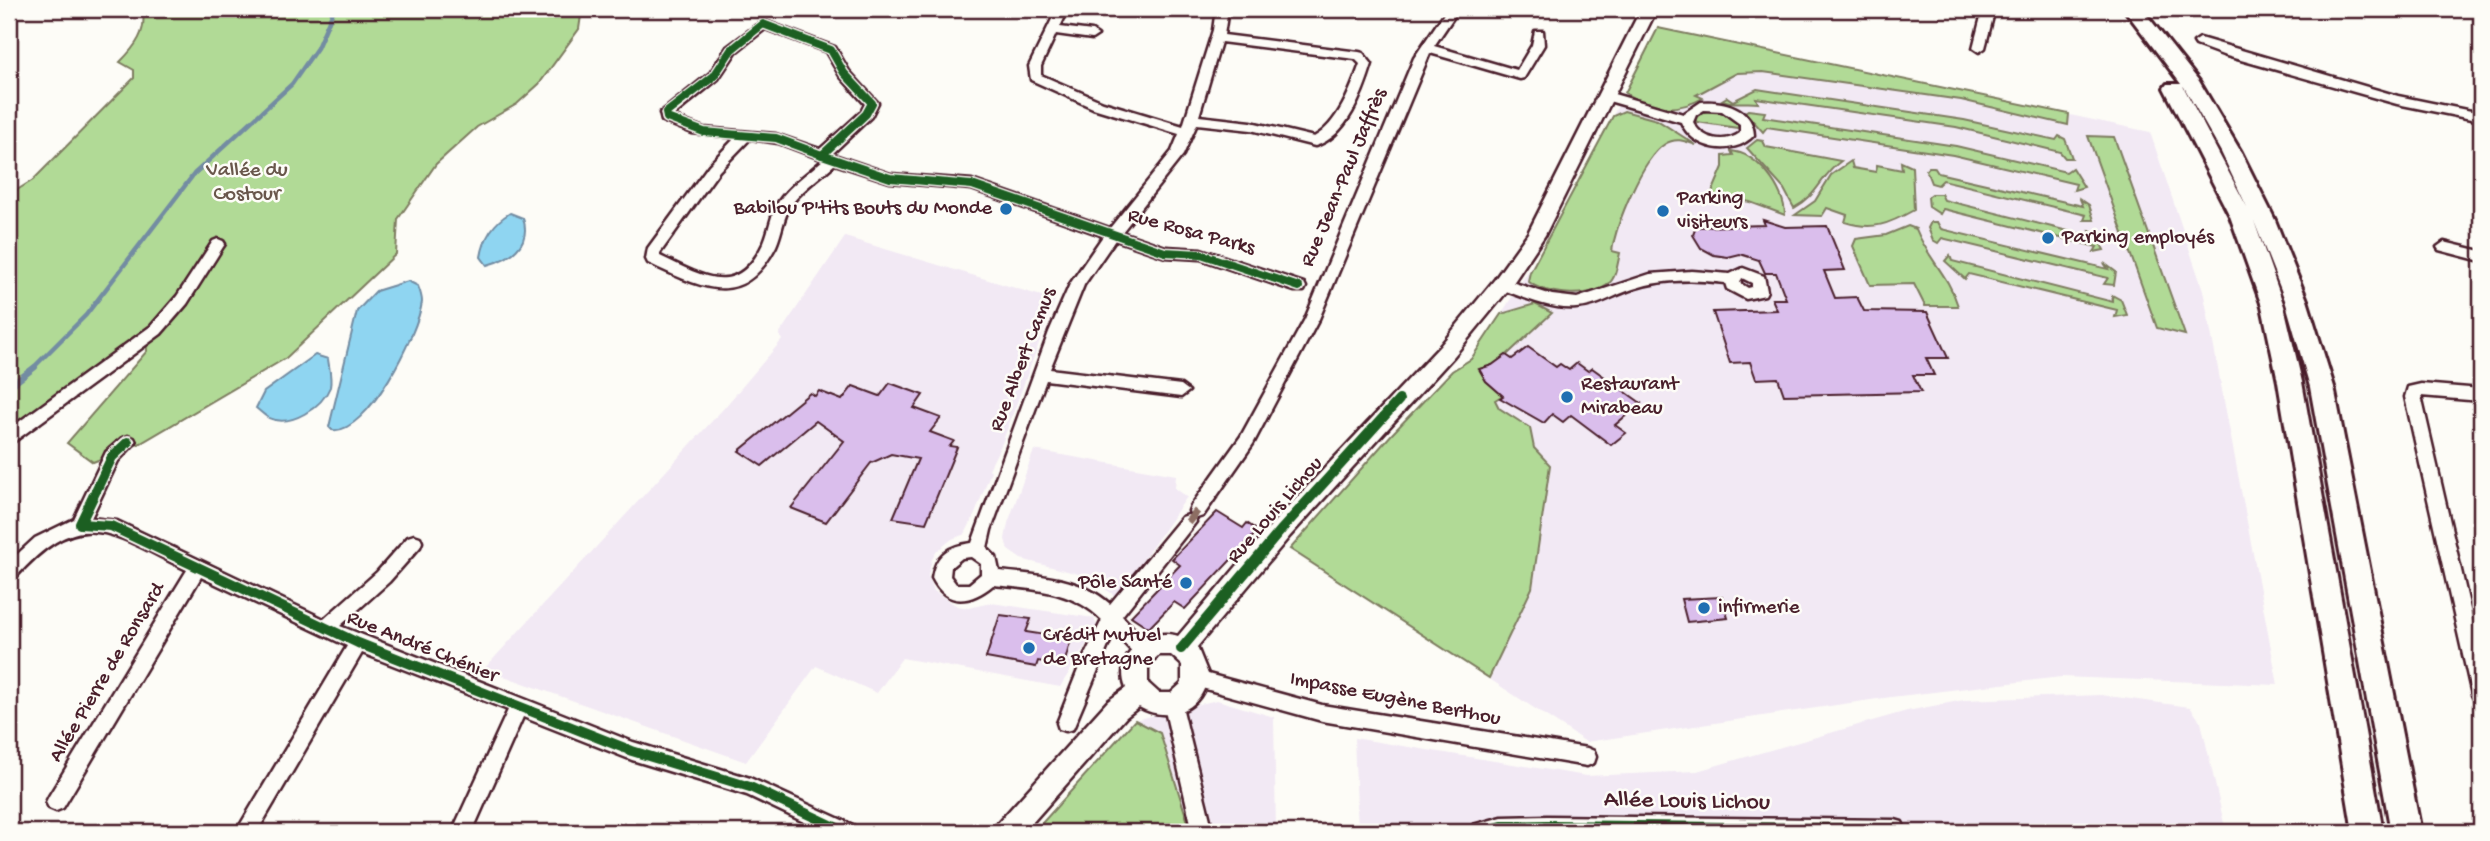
<svg xmlns="http://www.w3.org/2000/svg" width="2490" height="841" font-family="'Gochi Hand',sans-serif">
<rect width="100%" height="100%" fill="#fdfcf7"/>
<filter id="ink" filterUnits="userSpaceOnUse"><feTurbulence type="fractalNoise" baseFrequency=".0143" numOctaves="2"/><feDisplacementMap in="SourceGraphic" scale="14" xChannelSelector="R" yChannelSelector="G"/><feConvolveMatrix kernelMatrix="1 2 1 2 8 2 1 2 1" color-interpolation-filters="sRGB"/></filter>
<g filter="url(#ink)">
<!-- built -->
<g fill="#f2e9f4">
<polygon points="1658,28 2150,132 2203,290 2278,685 2061,677 1891,697 1586,742 1290,549 1392,434 1452,371 1471,359 1485,340 1552,233"/>
<polygon points="845,237 1055,300 1002,443 989,469 991,471 975,514 965,534 952,539 937,551 932,559 928,576 934,591 957,606 968,608 991,603 1094,618 1097,627 1060,687 902,658 877,693 816,666 746,762 484,669 724,408 782,340 779,334"/>
<polygon points="1034,450 1176,475 1175,488 1187,497 1117,597 1086,576 1021,559 1008,550 1005,539 1008,523"/>
<polygon points="2101,695 2190,707 2201,722 2226,832 1358,832 1354,738 1586,776 1697,771 1907,711 1964,700"/>
<polygon points="1217,700 1274,717 1276,832 1034,832 1135,720"/>
</g>
<!-- green -->
<g fill="#b1da96" stroke="#7e7c60" stroke-width="2">
<path d="M142,9H511L513,16L540,9H582L579,29L539,84L517,104L477,127L436,164L398,219L396,254L286,358L141,443L93,462L67,443L147,351L146,335L9,432V195L33,180L134,78V70L120,62C135,47 148,31 142,9Z"/>
<path d="M1658,28L2069,114L2068,125L1961,100L1763,72L1737,73L1696,95L1703,98C1676,113 1651,110 1625,93Z"/>
<path d="M1757,89L1964,120L2056,140L2059,136L2065,139L2072,158H2065L2060,152L1956,127L1756,98L1758,103C1744,101 1735,105 1722,100L1727,97L1733,101Z"/>
<polygon points="1715,110 1730,115 1738,122 1738,128 1697,122 1694,118 1706,111"/>
<polygon points="1748,110 1765,112 1763,117 1956,146 2066,172 2072,168 2084,187 2074,190 2076,184 1953,155 1767,127 1763,132 1745,112"/>
<path d="M1624,111L1657,120L1696,145C1685,141 1676,137 1665,144C1642,158 1616,225 1612,251L1620,253C1618,261 1617,273 1612,280C1599,300 1543,296 1528,281L1530,272L1613,116Z"/>
<polygon points="2088,136 2114,137 2185,335 2157,328"/>
<path d="M1757,140L1763,141L1766,147L1841,161C1820,176 1819,195 1794,208L1784,189L1747,148Z"/>
<path d="M1731,151C1757,153 1785,189 1785,215L1750,202L1711,195L1723,167V156L1733,155Z"/>
<path d="M1851,161L1853,168L1876,172L1877,165L1902,170L1901,162L1912,167L1914,210C1889,224 1873,231 1845,222L1847,215L1827,208L1822,216L1795,215L1815,201L1831,175Z"/>
<polygon points="1929,167 1934,167 1938,173 2083,206 2080,199 2089,205 2094,220 2084,220 2086,215 1943,180 1938,185 1931,183 1926,170"/>
<polygon points="1932,194 1941,194 1944,200 2092,237 2090,231 2095,232 2104,250 2094,252 2097,247 1943,209 1940,214 1929,207 1928,197"/>
<polygon points="1931,222 1937,222 1941,229 2108,269 2104,263 2116,272 2114,285 2104,284 2108,278 1942,238 1938,243 1933,240 1928,228"/>
<path d="M1908,226L1916,229C1928,259 1948,274 1958,306H1925L1914,284L1870,285L1853,246L1856,239L1886,235Z"/>
<polygon points="1950,255 1952,261 2113,302 2112,295 2121,300 2127,315 2115,317 2117,310 1969,274 1965,279 1945,261"/>
<polygon points="1535,304 1552,313 1496,365 1480,369 1486,381 1503,395 1495,400 1499,408 1530,428 1534,448 1550,465 1532,588 1489,678 1290,549 1392,434 1452,371 1471,359 1501,314"/>
<polygon points="1135,720 1160,733 1191,832 1034,832"/>
</g>
<!-- water -->
<g fill="#8fd5f1" stroke="#738ca2" stroke-width="2">
<path d="M510,213L523,218C532,246 509,259 487,265L481,257C484,238 493,223 510,213Z"/>
<path d="M408,281L418,286C420,291 422,297 422,302C418,333 367,436 332,430L329,427L357,311L376,291Z"/>
<path d="M315,355L328,359C329,367 332,379 330,387C322,407 291,428 269,418C265,416 260,411 256,408L264,392Z"/>
</g>
<g fill="none" stroke-linecap="round" stroke-linejoin="round">
<!-- stream-far1 -->
<polyline stroke="#738ca2" stroke-width="4.5" points="33,368 86,315 194,174 292,84 317,48 334,9"/>
<!-- stream -->
<polyline stroke="#738ca2" stroke-width="6" points="9,387 35,367"/>
</g>
<!-- building -->
<g fill="#dabeec" stroke="#4a1f2b" stroke-width="2">
<polygon points="1763,220 1785,227 1827,226 1845,270 1824,271 1835,298 1857,297 1864,311 1927,312 1948,358 1926,358 1934,375 1913,375 1921,392 1784,395 1778,378 1756,379 1750,362 1730,363 1713,312 1777,310 1772,299 1786,299 1776,273 1765,273 1759,260 1740,254 1728,257 1714,255 1701,248 1693,235 1696,227 1765,225"/>
<polygon points="1528,347 1556,367 1560,364 1569,370 1577,363 1588,371 1592,368 1641,403 1615,425 1626,433 1611,445 1571,415 1563,422 1552,414 1544,423 1500,398 1503,396 1486,381 1479,369 1492,365 1506,355 1512,359"/>
<polygon points="890,383 923,395 914,408 941,418 930,432 954,441 950,446 957,447 926,523 893,518 918,459 891,454 871,463 826,522 791,508 844,441 816,421 762,466 739,451 810,393 815,396 819,391 842,400 853,386 880,396"/>
<polygon points="1217,512 1243,528 1247,523 1258,531 1185,609 1174,602 1149,628 1131,616 1180,565 1172,559"/>
<polygon points="1722,597 1728,618 1687,622 1681,599"/>
<polygon points="1000,615 1031,619 1026,632 1071,639 1064,665 1038,661 1036,667 986,658"/>
</g>
<g fill="none" stroke-linecap="round" stroke-linejoin="round">
<!-- minor casing -->
<g stroke="#4a1f2b" stroke-width="5">
<g id="minor">
<path d="M1057,9H1062L1067,12L1060,27L1092,31L1098,35L1092,39L1056,34L1041,66V75L1103,102L1183,126L1213,30L1216,9H1228L1224,35L1359,52L1363,53L1372,64C1363,93 1347,137 1315,146L1251,130L1197,124L1183,155L1122,232L1166,247L1201,249L1304,283L1306,287L1304,291H1294L1200,259L1165,257L1115,240L1084,285L1050,369L1181,385L1189,391L1181,397L1046,380L991,530L987,548L996,557L999,571C1036,575 1081,577 1110,604L1182,517L1188,515L1194,517L1196,522L1122,616L1150,646L1153,652L1150,658L1144,660L1138,658L1114,632L1073,729L1066,731L1059,729L1057,723L1080,665L1102,620C1073,590 1032,589 993,585C971,603 947,608 932,578C936,554 948,546 972,543L1049,332L1070,284L1103,236L971,189L890,182L835,164C821,177 802,189 791,205C783,217 782,233 776,246C742,312 701,287 648,263L646,259L648,248L709,165L735,138L692,133L662,121L660,113L710,73L727,47L763,20L835,47L849,71L878,103L871,117L832,154L891,174L972,180L1110,228L1172,151L1179,134L1093,108L1031,80L1029,66ZM765,29L826,52L840,76L865,104L861,112L820,149L776,134L704,128L673,116L718,79L736,52ZM1221,42L1355,59L1360,64C1351,89 1338,124 1314,137L1251,122L1199,116ZM750,139L778,143L823,160C808,173 790,185 779,201C771,213 770,228 764,242C737,300 703,276 660,256V253L719,171ZM971,557L981,564V574L969,584H956L950,576L951,567L962,558Z"/>
<polygon points="1447,9 1459,9 1434,46 1517,70 1532,45 1535,31 1543,31 1544,45 1524,78 1520,79 1430,53 1319,319 1253,444 1203,516 1197,518 1191,516 1189,511 1191,506 1241,436 1305,319 1414,58"/>
<polygon points="1983,9 1995,9 1985,48 1979,52 1973,48"/>
<polygon points="2200,38 2398,96 2481,113 2481,121 2397,104 2223,55 2196,45 2194,42"/>
<path d="M1607,92L1683,114L1701,102C1724,100 1753,108 1754,135C1733,158 1692,149 1681,122L1602,99V93ZM1704,110L1722,111L1740,124V133C1725,144 1702,140 1693,122L1696,115Z"/>
<polygon points="218,239 223,241 225,244 223,247 187,304 161,334 15,441 9,443 9,429 151,326 177,296 213,241"/>
<polygon points="2444,242 2481,251 2481,261 2439,250 2437,247"/>
<path d="M1743,268L1764,276L1767,291L1765,295L1746,299L1727,289L1725,283C1696,279 1662,279 1633,289C1614,295 1597,307 1576,308C1549,310 1522,296 1497,288L1495,284L1502,279L1552,295L1577,298L1650,274L1692,271L1730,274ZM1742,278L1752,283V287L1748,288L1740,283Z"/>
<polygon points="2421,384 2481,389 2481,401 2421,396 2481,657 2481,703 2475,701 2472,695 2405,397 2408,387"/>
<path d="M128,436L134,438L136,442L118,461L91,518L117,521L324,619L377,572L408,537L414,535L420,537L422,542L420,547L389,582L340,626L633,742L750,778L853,825L856,832H825L747,795L632,760L523,717L472,832H452L508,710L362,653L257,832H236L347,646L201,577L63,808L56,811L49,808L46,802L49,796L187,570C110,533 82,503 15,578L9,580V562L35,538L74,519L106,452L122,438Z"/>
<polygon points="1197,671 1322,705 1587,748 1594,751 1596,757 1594,763 1587,766 1322,721 1191,685 1188,679 1191,673"/>
<polygon points="1172,694 1178,696 1181,702 1213,832 1193,832 1163,702 1166,696"/>
<polygon points="1547,816 1895,820 1902,822 1905,829 1903,832 1470,832 1473,825 1502,817"/>
</g>
</g>
<!-- major casing -->
<g stroke="#4a1f2b" stroke-width="5">
<path id="major" d="M1641,9H1657L1545,235L1509,289L1454,356L1290,536L1197,647L1208,674C1204,710 1169,724 1139,707L1126,717L1024,832H994L998,823L1108,701L1126,688C1113,656 1146,626 1178,636L1274,522L1440,346L1495,279L1528,233ZM1159,655H1171L1182,665V683L1171,693H1159L1148,683V665Z"/>
</g>
<!-- highway casing -->
<g stroke="#4a1f2b" stroke-width="6">
<path id="highway" d="M2124,9H2142L2199,81L2241,152L2275,220L2307,300L2334,387L2421,832H2391L2310,387L2285,300L2254,221L2284,306L2302,382L2383,832H2353L2278,382L2262,306L2230,216L2164,88L2167,84H2181ZM2183,86L2184,87L2221,152L2247,207Z"/>
</g>
<!-- minor -->
<use href="#minor" fill="#fdfcf7" fill-rule="evenodd"/>
<!-- major -->
<use href="#major" fill="#fdfcf7" fill-rule="evenodd"/>
<!-- highway -->
<use href="#highway" fill="#fdfcf7" fill-rule="evenodd"/>
<!-- quiet -->
<polyline stroke="#8d6e63" stroke-width="8" stroke-dasharray="16 8" stroke-linecap="butt" points="1188,522 1197,511"/>
<!-- cycleway-far1 casing -->
<g stroke="#fdfcf7" stroke-width="11">
<g id="cycleway-far1">
<polygon points="763,24 831,50 844,73 872,103 866,114 822,155 776,138 704,132 667,118 666,113 714,76 731,50"/>
<polyline points="822,155 890,178 972,185 1165,252 1201,254 1299,287"/>
</g>
</g>
<!-- cycleway casing -->
<g stroke="#fdfcf7" stroke-width="14">
<g id="cycleway">
<polyline points="128,442 112,457 80,524 111,526 358,643 632,751 750,787 846,832"/>
<polyline points="1181,649 1282,529 1399,400"/>
<polyline points="1480,832 1502,826 1547,825 1895,829"/>
</g>
</g>
<!-- cycleway-far1 -->
<use href="#cycleway-far1" stroke="#1b5e20" stroke-width="8"/>
<!-- cycleway -->
<use href="#cycleway" stroke="#1b5e20" stroke-width="10"/>
</g>
</g>
<!-- markers -->
<g fill="#1f6fb2" stroke="#fdfcf7" stroke-width="2.5">
<circle cx="1006" cy="209" r="7"/>
<circle cx="1663" cy="211" r="7"/>
<circle cx="2048" cy="238" r="7"/>
<circle cx="1567" cy="397" r="7"/>
<circle cx="1186" cy="583" r="7"/>
<circle cx="1704" cy="608" r="7"/>
<circle cx="1029" cy="648" r="7"/>
</g>
<g text-anchor="middle" dominant-baseline="central" stroke-width="5" stroke-linejoin="round" paint-order="stroke">
<!-- park labels -->
<g font-size="21" fill="#69574b" stroke="#fdfcf7">
<text x="247" y="171">Vallée du<tspan x="247" dy="24">Costour</tspan></text>
</g>
<!-- street labels -->
<g font-size="21" fill="#4a1f2b" stroke="#fdfcf7">
<text transform="translate(1345 178) rotate(-67)">Rue Jean-Paul Jaffrès</text>
<text transform="translate(1191 233) rotate(15)">Rue Rosa Parks</text>
<text transform="translate(1024 360) rotate(-69)">Rue Albert Camus</text>
<text transform="translate(1276 511) rotate(-49)">Rue Louis Lichou</text>
<text transform="translate(422 648) rotate(22)">Rue André Chénier</text>
<text transform="translate(108 673) rotate(-59)">Allée Pierre de Ronsard</text>
<text transform="translate(1395 700) rotate(11)">Impasse Eugène Berthou</text>
</g>
<!-- poi labels -->
<g font-size="21" fill="#4a1f2b" stroke="#fdfcf7" text-anchor="start">
<text x="1677" y="199">Parking<tspan x="1677" dy="24">visiteurs</tspan></text>
<text x="992" y="209" text-anchor="end">Babilou P'tits Bouts du Monde</text>
<text x="2062" y="238">Parking employés</text>
<text x="1581" y="385">Restaurant<tspan x="1581" dy="24">Mirabeau</tspan></text>
<text x="1172" y="583" text-anchor="end">Pôle Santé</text>
<text x="1718" y="608">infirmerie</text>
<text x="1043" y="636">Crédit Mutuel<tspan x="1043" dy="24">de Bretagne</tspan></text>
</g>
<!-- near-street labels -->
<g font-size="24" fill="#4a1f2b" stroke="#fdfcf7">
<text transform="translate(1687 802) rotate(1)">Allée Louis Lichou</text>
</g>
</g>
<!-- margin -->
<rect width="2490" height="841" fill="none" stroke="#fdfcf7" stroke-width="35"/>
<rect x="18" y="18" width="2455" height="806" fill="none" stroke="#4a1f2b" stroke-width="2.5" filter="url(#ink)"/>
</svg>
